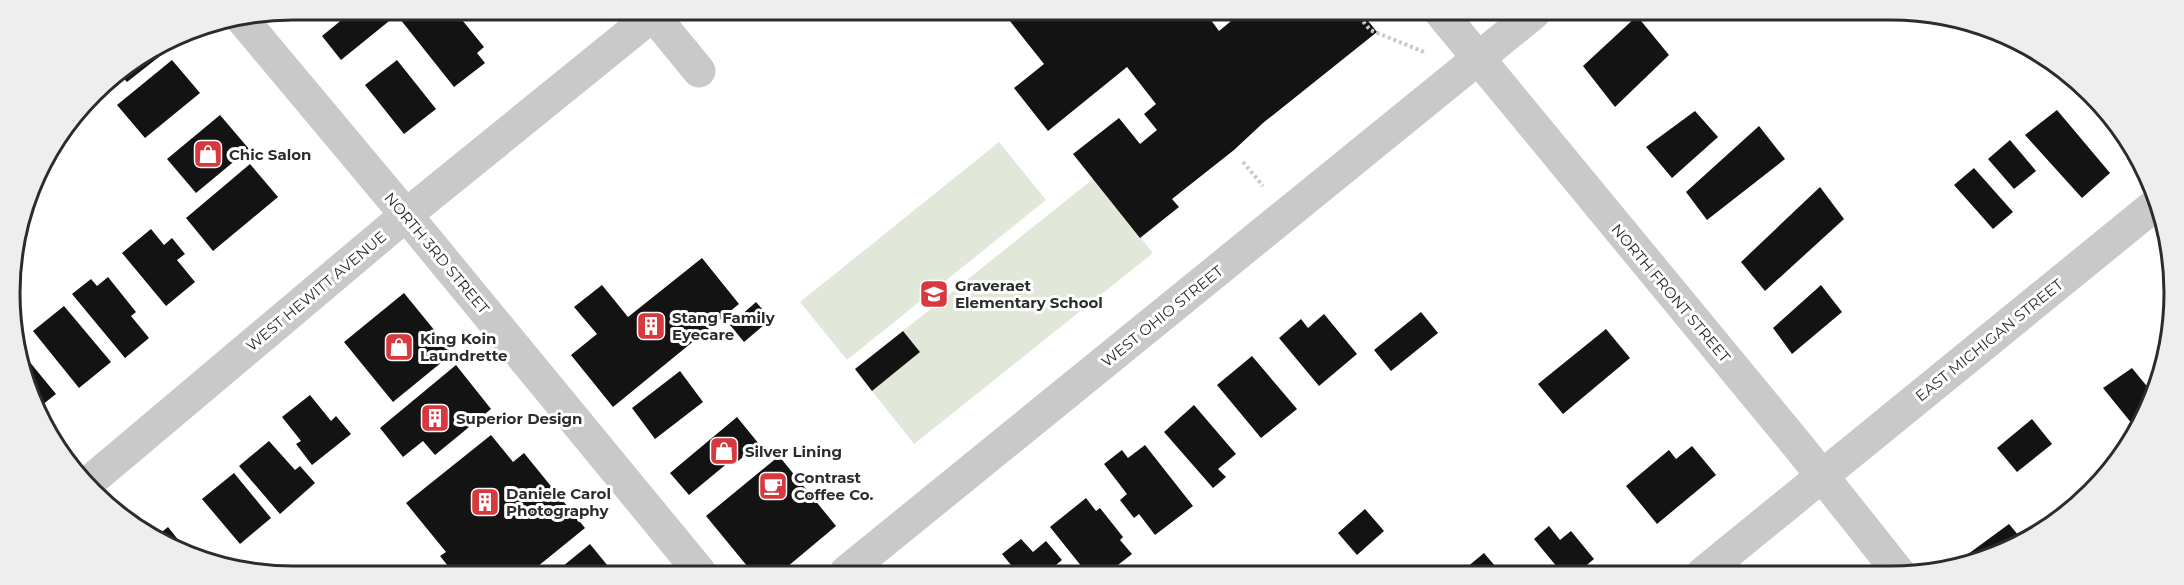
<svg xmlns="http://www.w3.org/2000/svg" width="2184" height="585" font-family="Montserrat,sans-serif">
<rect width="100%" height="100%" fill="#fff"/>
<!-- green -->
<g fill="#e1e8da">
<polygon points="999,142 1046,200 847,360 800,302"/>
<polygon points="1093,179 1153,253 914,444 872,391 920,352 903,331"/>
</g>
<!-- building -->
<g fill="#131313">
<polygon points="355,9 404,9 341,60 322,36"/>
<polygon points="413,9 437,9 444,18 454,10 484,47 477,53 485,63 454,87 400,19"/>
<polygon points="1002,11 1205,12 1219,31 1242,12 1361,12 1377,32 1263,123 1234,150 1172,199 1179,207 1140,238 1073,154 1119,118 1140,144 1157,130 1144,114 1156,104 1127,67 1048,131 1014,88 1044,64"/>
<polygon points="1637,16 1669,55 1615,107 1583,66"/>
<polygon points="174,37 178,42 127,82 118,72"/>
<polygon points="172,60 200,93 145,138 117,105"/>
<polygon points="397,60 436,109 404,134 365,85"/>
<polygon points="2057,110 2110,173 2082,198 2025,135"/>
<polygon points="1695,111 1718,137 1672,178 1646,147"/>
<polygon points="220,115 249,149 196,193 167,159"/>
<polygon points="1759,126 1785,159 1707,220 1686,192"/>
<polygon points="2010,140 2036,171 2014,189 1988,159"/>
<polygon points="250,164 278,197 213,251 186,218"/>
<polygon points="1974,168 2013,212 1993,229 1954,185"/>
<polygon points="1820,187 1844,219 1765,291 1741,262"/>
<polygon points="151,229 164,245 172,238 185,254 177,260 195,282 166,306 122,253"/>
<polygon points="702,258 739,304 613,407 571,355 597,334 574,307 602,285 628,317"/>
<polygon points="108,277 136,312 131,316 149,338 125,358 72,294 91,279 97,286"/>
<polygon points="1821,285 1842,312 1792,354 1773,328"/>
<polygon points="404,293 453,353 393,402 344,342"/>
<polygon points="756,302 771,319 744,342 730,325"/>
<polygon points="64,306 111,362 79,388 33,331"/>
<polygon points="1421,312 1438,333 1391,371 1374,350"/>
<polygon points="1324,314 1357,354 1319,386 1279,338 1301,319 1308,328"/>
<polygon points="1606,329 1630,358 1563,414 1538,384"/>
<polygon points="903,331 920,352 872,391 855,369"/>
<polygon points="19,349 56,394 37,409 24,383"/>
<polygon points="1252,356 1297,409 1261,438 1217,385"/>
<polygon points="456,365 491,409 435,455 423,441 403,457 380,428"/>
<polygon points="2132,368 2154,395 2146,418 2137,430 2103,388"/>
<polygon points="680,371 703,402 655,439 632,408"/>
<polygon points="310,395 331,421 336,416 351,434 312,465 296,444 301,441 282,417"/>
<polygon points="1194,405 1236,454 1218,469 1226,477 1213,488 1164,432"/>
<polygon points="737,417 759,444 738,461 735,457 689,495 670,473"/>
<polygon points="2032,419 2052,444 2017,472 1997,448"/>
<polygon points="491,435 513,462 524,453 585,528 532,571 452,571 440,556 446,552 406,503"/>
<polygon points="269,441 295,470 300,466 315,483 280,514 239,466"/>
<polygon points="1145,445 1193,506 1155,535 1139,514 1134,518 1120,500 1127,494 1104,464 1122,450 1128,458"/>
<polygon points="1692,446 1716,475 1657,524 1626,486 1669,450 1676,459"/>
<polygon points="779,456 836,526 781,572 752,572 706,516"/>
<polygon points="234,473 271,518 240,544 202,499"/>
<polygon points="1086,498 1096,511 1100,508 1123,537 1120,540 1132,554 1109,572 1086,572 1050,527"/>
<polygon points="1365,509 1384,531 1357,555 1338,533"/>
<polygon points="2009,524 2024,542 2017,547 1968,562 1964,557"/>
<polygon points="1549,526 1560,540 1571,531 1594,559 1577,573 1562,573 1534,539"/>
<polygon points="168,527 188,552 153,539"/>
<polygon points="1021,539 1033,552 1046,541 1062,560 1051,569 1054,572 1011,572 1007,568 1011,565 1002,554"/>
<polygon points="590,544 612,571 557,571"/>
<polygon points="1484,553 1501,573 1460,573"/>
</g>
<g fill="none" stroke-linecap="round" stroke-linejoin="round">
<!-- path -->
<g stroke="#c9c9c9" stroke-width="4" stroke-dasharray="3 3" stroke-linecap="butt">
<polyline points="1356,12 1370,30 1424,52"/>
<polyline points="1243,162 1263,186"/>
</g>
<!-- minor -->
<g stroke="#c9c9c9" stroke-width="33">
<polyline points="1441,13 1799,447 1900,574"/>
<polyline points="653,15 699,71"/>
<polyline points="242,19 406,215 699,571"/>
<polyline points="88,483 406,215 659,10"/>
<polyline points="846,572 1534,13"/>
<polyline points="1703,573 2156,204"/>
</g>
</g>
<!-- icons -->
<defs>
<g id="shop-square" transform="scale(1.5)"><rect x="-9" y="-9" width="18" height="18" rx="4" fill="#d7393f" stroke="#fff"/><path d="M-5-2.5h2.3a2.7 3.5 0 0 1 5.4 0H5L5.5 6h-11ZM-1.5-2.5h3a1.5 2.3 0 0 0-3 0Z" fill="#fff"/></g>
<g id="school-square" transform="scale(1.5)"><rect x="-9" y="-9" width="18" height="18" rx="4" fill="#d7393f" stroke="#fff"/><path d="M0-5L7-2L0 1L-7-2ZM-4 1L0 2.5L4 1V4Q0 6-4 4Z" fill="#fff"/></g>
<g id="building-square" transform="scale(1.5)"><rect x="-9" y="-9" width="18" height="18" rx="4" fill="#d7393f" stroke="#fff"/><path d="M-4-6H4V6H1V3H-1V6H-4ZM-2.5-4.3h1.7v1.8h-1.7ZM.8-4.3h1.7v1.8H.8ZM-2.5-1h1.7V.8h-1.7ZM.8-1h1.7V.8H.8Z" fill="#fff"/></g>
<g id="cafe-square" transform="scale(1.5)"><rect x="-9" y="-9" width="18" height="18" rx="4" fill="#d7393f" stroke="#fff"/><path d="M-5.5-4.5H6V0H3Q3 3.5 0 3.5H-2.5Q-5.5 3.5-5.5 0ZM3-3.2v2h1.7v-2ZM-6 4.5H4V6H-6Z" fill="#fff"/></g>
</defs>
<g fill-rule="evenodd">
<use href="#shop-square" x="208" y="154"/>
<use href="#school-square" x="934" y="294"/>
<use href="#building-square" x="651" y="326"/>
<use href="#shop-square" x="399" y="347"/>
<use href="#building-square" x="435" y="418"/>
<use href="#shop-square" x="724" y="451"/>
<use href="#cafe-square" x="773" y="486"/>
<use href="#building-square" x="485" y="502"/>
</g>
<g text-anchor="middle" dominant-baseline="central" stroke-width="6" stroke-linejoin="round" paint-order="stroke">
<!-- poi labels -->
<g font-size="15" font-weight="bold" fill="#2c2c2c" stroke="#fff" text-anchor="start">
<text x="229" y="154">Chic Salon</text>
<text x="955" y="285">Graveraet<tspan x="955" dy="17">Elementary School</tspan></text>
<text x="672" y="317">Stang Family<tspan x="672" dy="17">Eyecare</tspan></text>
<text x="420" y="338">King Koin<tspan x="420" dy="17">Laundrette</tspan></text>
<text x="456" y="418">Superior Design</text>
<text x="745" y="451">Silver Lining</text>
<text x="794" y="477">Contrast<tspan x="794" dy="17">Coffee Co.</tspan></text>
<text x="506" y="493">Daniele Carol<tspan x="506" dy="17">Photography</tspan></text>
</g>
<!-- street labels -->
<g font-size="15" fill="#2c2c2c" stroke="#fff">
<text transform="translate(437 253) rotate(50)">NORTH 3RD STREET</text>
<text transform="translate(316 291) rotate(-40)">WEST HEWITT AVENUE</text>
<text transform="translate(1671 293) rotate(50)">NORTH FRONT STREET</text>
<text transform="translate(1162 316) rotate(-39)">WEST OHIO STREET</text>
<text transform="translate(1989 340) rotate(-39)">EAST MICHIGAN STREET</text>
</g>
</g>
<!-- crop -->
<path d="M0 0H2184V585H0ZM293 20H1891A273 273 0 0 1 2164 293V293A273 273 0 0 1 1891 566H293A273 273 0 0 1 20 293V293A273 273 0 0 1 293 20Z" fill="#eee" fill-rule="evenodd"/>
<path fill="none" stroke="#2c2c2c" stroke-width="3" d="M293 20H1891A273 273 0 0 1 2164 293V293A273 273 0 0 1 1891 566H293A273 273 0 0 1 20 293V293A273 273 0 0 1 293 20Z"/>
</svg>
